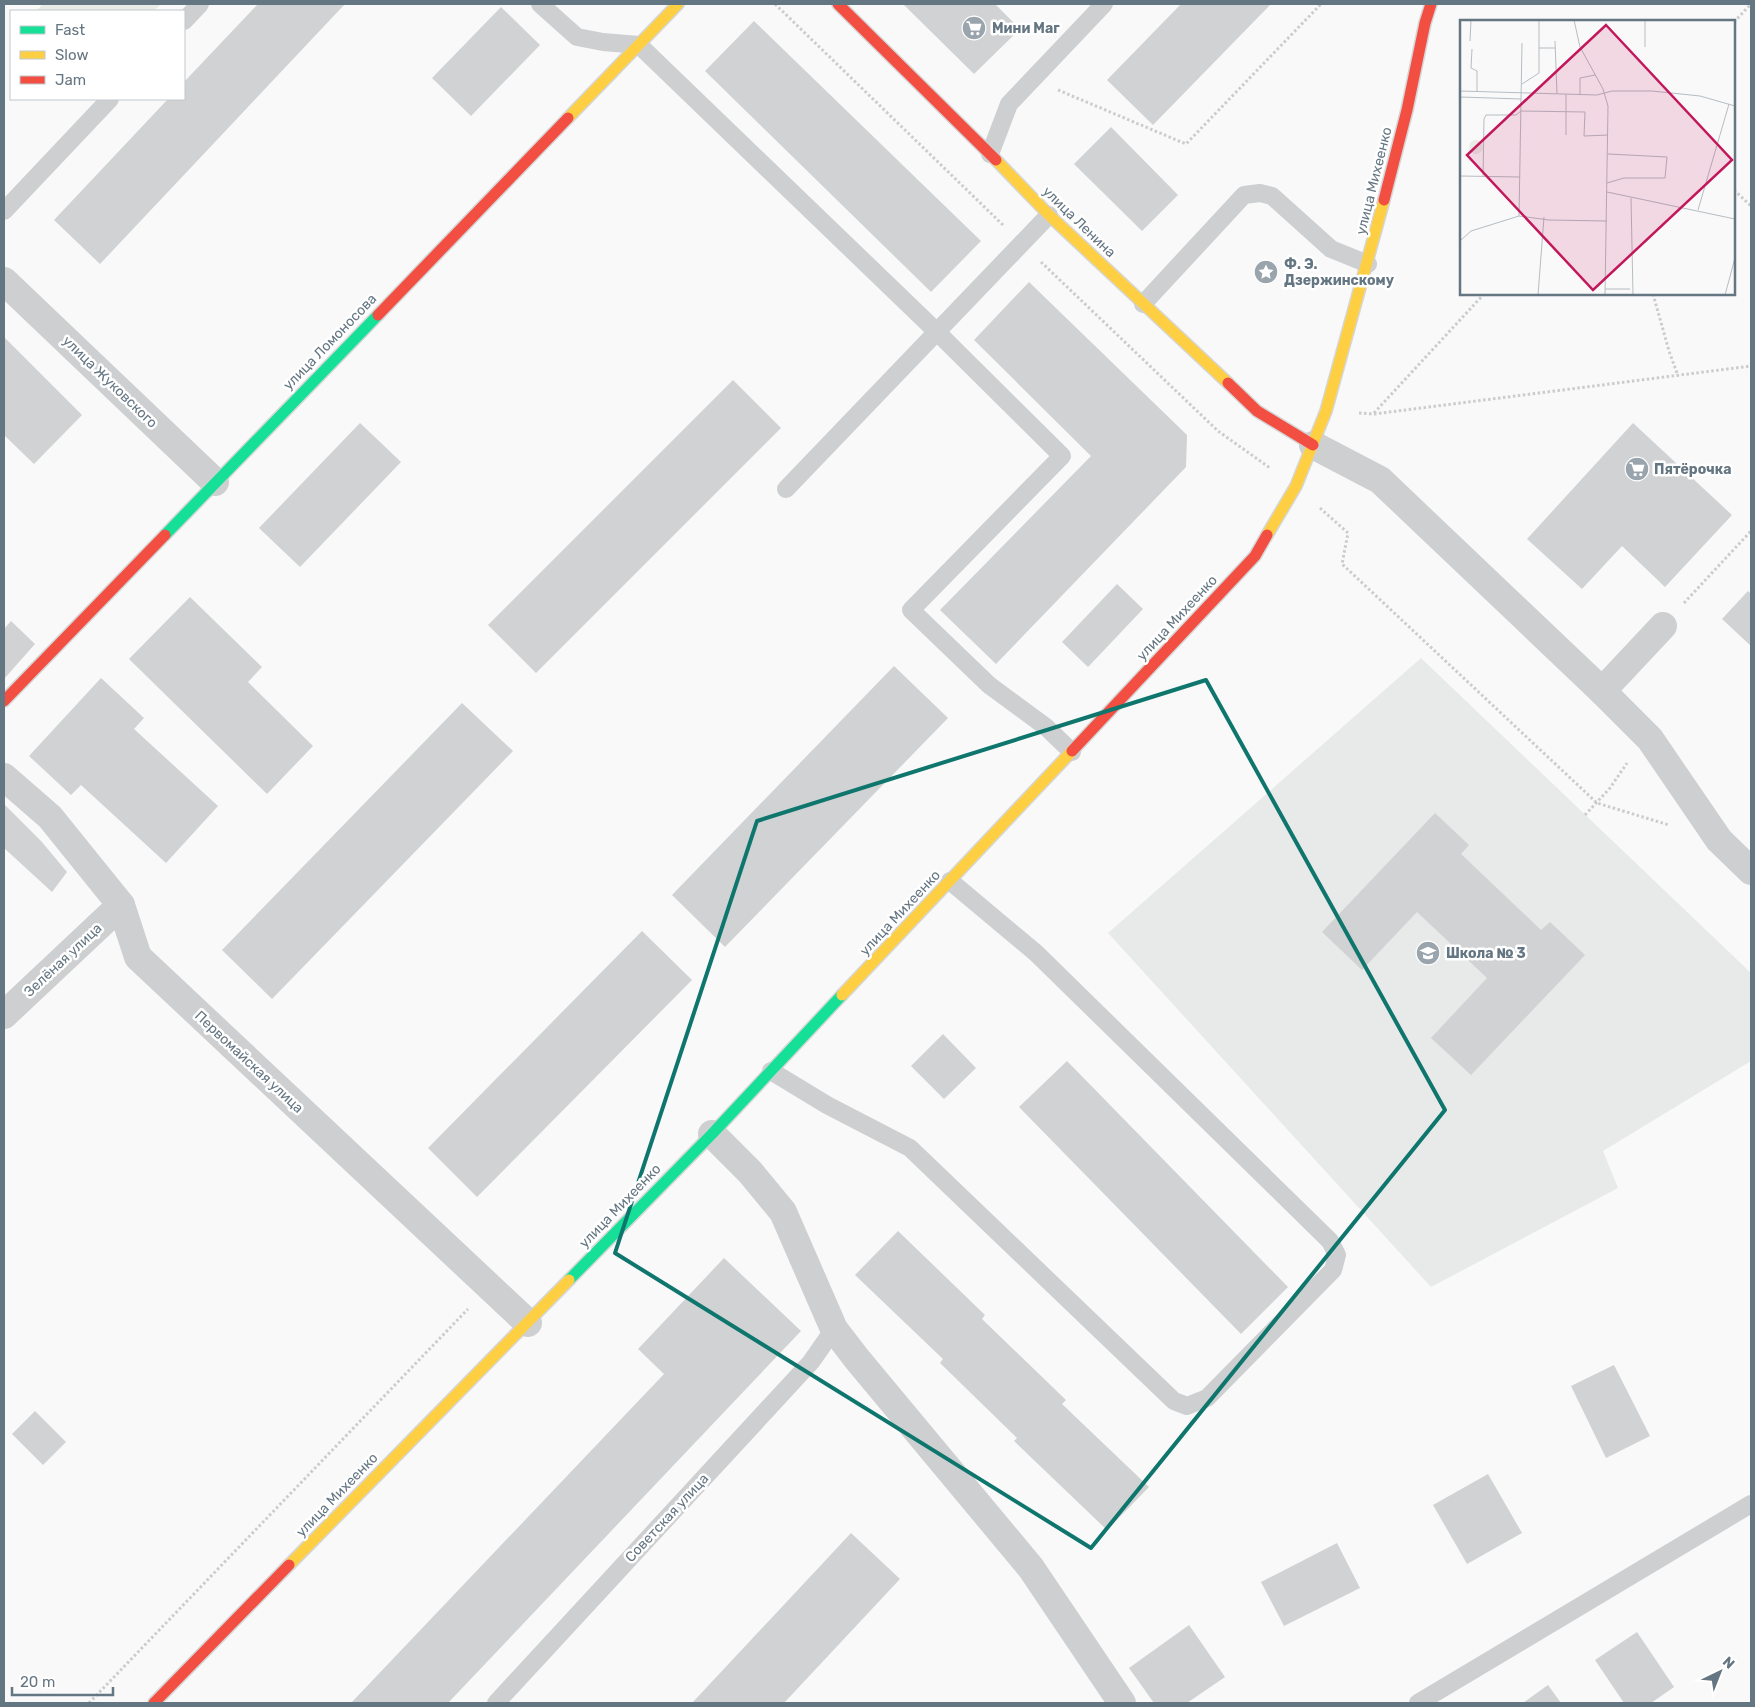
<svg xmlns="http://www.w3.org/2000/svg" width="1755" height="1707" font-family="Rubik,sans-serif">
<rect width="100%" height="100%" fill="#f9f9f9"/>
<!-- built -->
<polygon fill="#e8e9e9" points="1421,658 1751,973 1751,1061 1603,1151 1618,1188 1431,1287 1108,933"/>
<!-- green -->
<polygon fill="#e8ebe6" points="43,4 161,4 154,11 36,11"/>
<!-- building -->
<g fill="#d0d2d3">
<polygon points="258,4 345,4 100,264 54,220 168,99 184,99 184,82"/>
<polygon points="903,4 995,4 1020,29 974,74"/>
<polygon points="1181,4 1271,4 1153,125 1107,80"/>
<polygon points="501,7 540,45 471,116 432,78"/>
<polygon points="754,21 981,241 931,292 705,71"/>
<polygon points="1111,127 1178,195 1142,231 1074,164"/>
<polygon points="1029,282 1187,435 1186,467 996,664 940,610 1091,456 974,340"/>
<polygon points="4,337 82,415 34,464 4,435"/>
<polygon points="733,380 781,428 536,673 488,625"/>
<polygon points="360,423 401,462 300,567 259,528"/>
<polygon points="1633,423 1732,515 1665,587 1622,546 1582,589 1527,539"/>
<polygon points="1117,584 1143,609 1088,667 1062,642"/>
<polygon points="1748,591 1751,594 1751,646 1722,619"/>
<polygon points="190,597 262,667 248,682 313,746 267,794 129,659"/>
<polygon points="11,621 35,644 4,679 4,629"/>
<polygon points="894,666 948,718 725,947 672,895"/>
<polygon points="101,678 144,718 134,729 218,806 166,863 81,785 71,795 29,756"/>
<polygon points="462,703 513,751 272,999 222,950"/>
<polygon points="4,804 41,841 67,872 52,892 4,848"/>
<polygon points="1435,813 1469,845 1461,854 1541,930 1550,922 1585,955 1471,1075 1431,1038 1487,978 1417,912 1362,970 1322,932"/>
<polygon points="642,931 692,980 477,1197 428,1148"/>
<polygon points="943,1034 976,1068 944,1099 911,1066"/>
<polygon points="1067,1061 1288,1287 1241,1334 1019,1107"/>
<polygon points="898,1231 985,1315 982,1319 1066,1400 1062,1404 1149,1487 1107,1530 1014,1441 1017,1438 940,1363 943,1359 855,1275"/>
<polygon points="724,1258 801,1331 448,1703 351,1703 664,1374 638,1349"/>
<polygon points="1614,1365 1650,1436 1606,1458 1571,1386"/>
<polygon points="35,1411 66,1442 43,1465 12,1434"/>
<polygon points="1488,1474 1522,1533 1467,1564 1433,1505"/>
<polygon points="851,1533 900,1579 784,1703 692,1703"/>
<polygon points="1337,1543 1360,1588 1284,1626 1261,1582"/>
<polygon points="1189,1625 1225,1677 1187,1703 1154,1703 1129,1668"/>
<polygon points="1637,1632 1674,1687 1651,1703 1624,1703 1595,1660"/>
<polygon points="1548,1685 1561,1703 1523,1703"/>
</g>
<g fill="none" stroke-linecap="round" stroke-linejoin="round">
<!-- fast casing -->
<g stroke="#d5d6d7" stroke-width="14">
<g id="fast">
<polyline points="165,535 378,315"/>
<polyline points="569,1280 712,1134 842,995"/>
</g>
</g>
<!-- slow casing -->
<g stroke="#d5d6d7" stroke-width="14">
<g id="slow">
<polyline points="568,118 678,4"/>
<polyline points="996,160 1049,215 1228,383"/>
<polyline points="1267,535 1296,486 1326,411 1384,200"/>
<polyline points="842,995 1072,751"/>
<polyline points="289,1565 569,1280"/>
</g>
</g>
<!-- jam casing -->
<g stroke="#d5d6d7" stroke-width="14">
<g id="jam">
<polyline points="838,4 996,160"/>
<polyline points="1384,200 1407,110 1425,23 1431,4"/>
<polyline points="378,315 568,118"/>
<polyline points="1228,383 1257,411 1313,445"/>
<polyline points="4,701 165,535"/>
<polyline points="1072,751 1255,556 1267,535"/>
<polyline points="154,1703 289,1565"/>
</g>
</g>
<!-- path -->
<g stroke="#cbcccd" stroke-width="3" stroke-dasharray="2.5 2.5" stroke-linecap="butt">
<polyline points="775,4 1003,225"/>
<polyline points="1734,22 1751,4"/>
<polyline points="1058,90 1186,144 1321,4"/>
<polyline points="1734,190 1751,206"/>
<polyline points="1041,262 1218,431 1270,468"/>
<polyline points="1653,294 1669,351 1678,376"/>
<polyline points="1359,413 1374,414 1751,366"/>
<polyline points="1374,413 1484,294"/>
<polyline points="1320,508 1348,533 1342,564 1597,803 1669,825"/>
<polyline points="1684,603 1751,531"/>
<polyline points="1585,815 1610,788 1627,763"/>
<polyline points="89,1703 468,1309"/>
</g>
<!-- lane -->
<g stroke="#cecfd0" stroke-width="18">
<polyline points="540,4 577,37 603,42 639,45 937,332 1062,456 911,610 989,685 1046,727 1072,752"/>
<polyline points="184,21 200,4"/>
<polyline points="990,154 1009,104 1104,4"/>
<polyline points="4,211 110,99"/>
<polyline points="1143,304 1244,195 1260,193 1272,196 1331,249 1368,264"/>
<polyline points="786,489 1049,215"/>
<polyline points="771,1071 827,1105 910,1148 1174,1401 1187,1406 1207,1398 1333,1270 1337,1255 1330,1241 1036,953 950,881"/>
<polyline points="496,1703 811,1362 834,1329"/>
<polyline points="1418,1703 1751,1504"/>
</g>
<!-- street -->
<g stroke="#cecfd0" stroke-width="28">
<polyline points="4,281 215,482"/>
<polyline points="1313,445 1380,480 1602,691 1650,739 1719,840 1751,871"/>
<polyline points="1602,691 1663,626"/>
<polyline points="4,777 50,817 121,905 138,957 528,1323"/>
<polyline points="4,1015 121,905"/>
<polyline points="712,1134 750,1172 783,1212 834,1329 857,1359 1031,1568 1122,1703"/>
</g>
<!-- fast -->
<use href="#fast" stroke="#16e098" stroke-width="11"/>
<!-- slow -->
<use href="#slow" stroke="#ffcf43" stroke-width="11"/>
<!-- jam -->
<use href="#jam" stroke="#f24e42" stroke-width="11"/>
</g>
<!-- marked area -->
<path fill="none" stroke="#0f766e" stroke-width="4" stroke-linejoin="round" d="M1206,680L1445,1110L1091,1548L615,1253L757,821Z"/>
<!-- icons -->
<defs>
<g id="supermarket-disc" transform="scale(1.25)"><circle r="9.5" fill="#99a4ac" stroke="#fff"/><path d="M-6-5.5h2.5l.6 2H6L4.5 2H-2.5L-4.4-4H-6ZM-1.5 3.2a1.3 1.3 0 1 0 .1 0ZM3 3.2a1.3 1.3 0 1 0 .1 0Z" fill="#fff"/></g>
<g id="sight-disc" transform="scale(1.25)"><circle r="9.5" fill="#99a4ac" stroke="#fff"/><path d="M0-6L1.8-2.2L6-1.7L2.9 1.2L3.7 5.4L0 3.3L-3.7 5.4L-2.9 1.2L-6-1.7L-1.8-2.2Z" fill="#fff"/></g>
<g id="school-disc" transform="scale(1.25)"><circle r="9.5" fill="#99a4ac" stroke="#fff"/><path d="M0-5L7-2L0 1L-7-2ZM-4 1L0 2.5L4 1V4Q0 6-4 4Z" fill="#fff"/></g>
</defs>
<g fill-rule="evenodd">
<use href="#supermarket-disc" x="974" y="28"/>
<use href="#sight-disc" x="1266" y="272"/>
<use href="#supermarket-disc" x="1637" y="469"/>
<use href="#school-disc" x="1428" y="953"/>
</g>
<g text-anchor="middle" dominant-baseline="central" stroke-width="5" stroke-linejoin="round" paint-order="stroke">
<!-- poi labels -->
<g font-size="14" font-weight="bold" fill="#657683" stroke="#fff" text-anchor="start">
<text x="992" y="28">Мини Маг</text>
<text x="1284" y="264">Ф. Э.<tspan x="1284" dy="16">Дзержинскому</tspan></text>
<text x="1654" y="469">Пятёрочка</text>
<text x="1446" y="953">Школа № 3</text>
</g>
<!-- street labels -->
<g font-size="14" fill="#657683" stroke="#fff">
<text transform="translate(1374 181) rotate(-76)">улица Михеенко</text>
<text transform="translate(1079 222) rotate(44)">улица Ленина</text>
<text transform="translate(330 342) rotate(-46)">улица Ломоносова</text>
<text transform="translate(110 382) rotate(44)">улица Жуковского</text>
<text transform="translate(1177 618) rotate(-47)">улица Михеенко</text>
<text transform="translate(900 913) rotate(-47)">улица Михеенко</text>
<text transform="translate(63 960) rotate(-43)">Зелёная улица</text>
<text transform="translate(249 1062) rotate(43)">Первомайская улица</text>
<text transform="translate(620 1206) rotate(-46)">улица Михеенко</text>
<text transform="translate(337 1495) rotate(-46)">улица Михеенко</text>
<text transform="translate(667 1518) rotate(-47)">Советская улица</text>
</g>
</g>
<!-- overview -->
<g transform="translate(1460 20)">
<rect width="275" height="275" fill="#f9f9f9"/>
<path d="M9 127a7 7 0 1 1 14 0a7 7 0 1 1-14 0Z" fill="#e8ebe6"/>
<path fill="none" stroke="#b5bdc3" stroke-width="1" d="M114,0L120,27L143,69L148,86L145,275M185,0V27M10,21L11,0M95,21L97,74M79,28H95M12,29L11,48L17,51V71M62,64L79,53V0M0,71L137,75L152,71H192L240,76L275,86M120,74V58L135,55M0,77L61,79M106,115V74M0,156L60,157M23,157L24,99L26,95H56L61,91L125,92L124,116L148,115M147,163L164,158H205L207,137L148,134M147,172L275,199M171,178L173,275M238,190L269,84M59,196L62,23M0,221L11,211L59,196L89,200L147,201M145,269H170M78,275L84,197M265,275L275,238"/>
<path fill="#c2185b" fill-opacity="0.15" stroke="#c2185b" stroke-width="2.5" d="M146,5L272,140L133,270L7,135Z"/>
<rect width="275" height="275" fill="none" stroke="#657683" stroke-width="2.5"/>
</g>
<!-- border -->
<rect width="1755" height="1707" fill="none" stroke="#657683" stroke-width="10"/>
<!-- legend -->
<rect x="10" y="10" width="175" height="90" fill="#ffffff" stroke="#c1c8cd"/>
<rect x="20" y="26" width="25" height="8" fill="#16e098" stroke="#c1c8cd"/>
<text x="55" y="35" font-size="15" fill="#657683">Fast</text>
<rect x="20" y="51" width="25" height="8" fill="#ffcf43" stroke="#c1c8cd"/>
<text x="55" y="60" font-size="15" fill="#657683">Slow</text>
<rect x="20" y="76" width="25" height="8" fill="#f24e42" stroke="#c1c8cd"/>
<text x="55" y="85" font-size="15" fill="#657683">Jam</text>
<!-- north arrow -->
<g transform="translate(1720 1672) rotate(43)" stroke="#ffffff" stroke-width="4" paint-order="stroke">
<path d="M0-4L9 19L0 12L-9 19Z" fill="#657683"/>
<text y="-8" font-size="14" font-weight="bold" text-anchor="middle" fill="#657683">N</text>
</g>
<!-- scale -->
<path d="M12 1687v8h101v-8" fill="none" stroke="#657683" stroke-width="2.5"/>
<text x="20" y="1687" font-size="15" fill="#657683" stroke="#ffffff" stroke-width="4" paint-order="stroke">20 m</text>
</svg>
